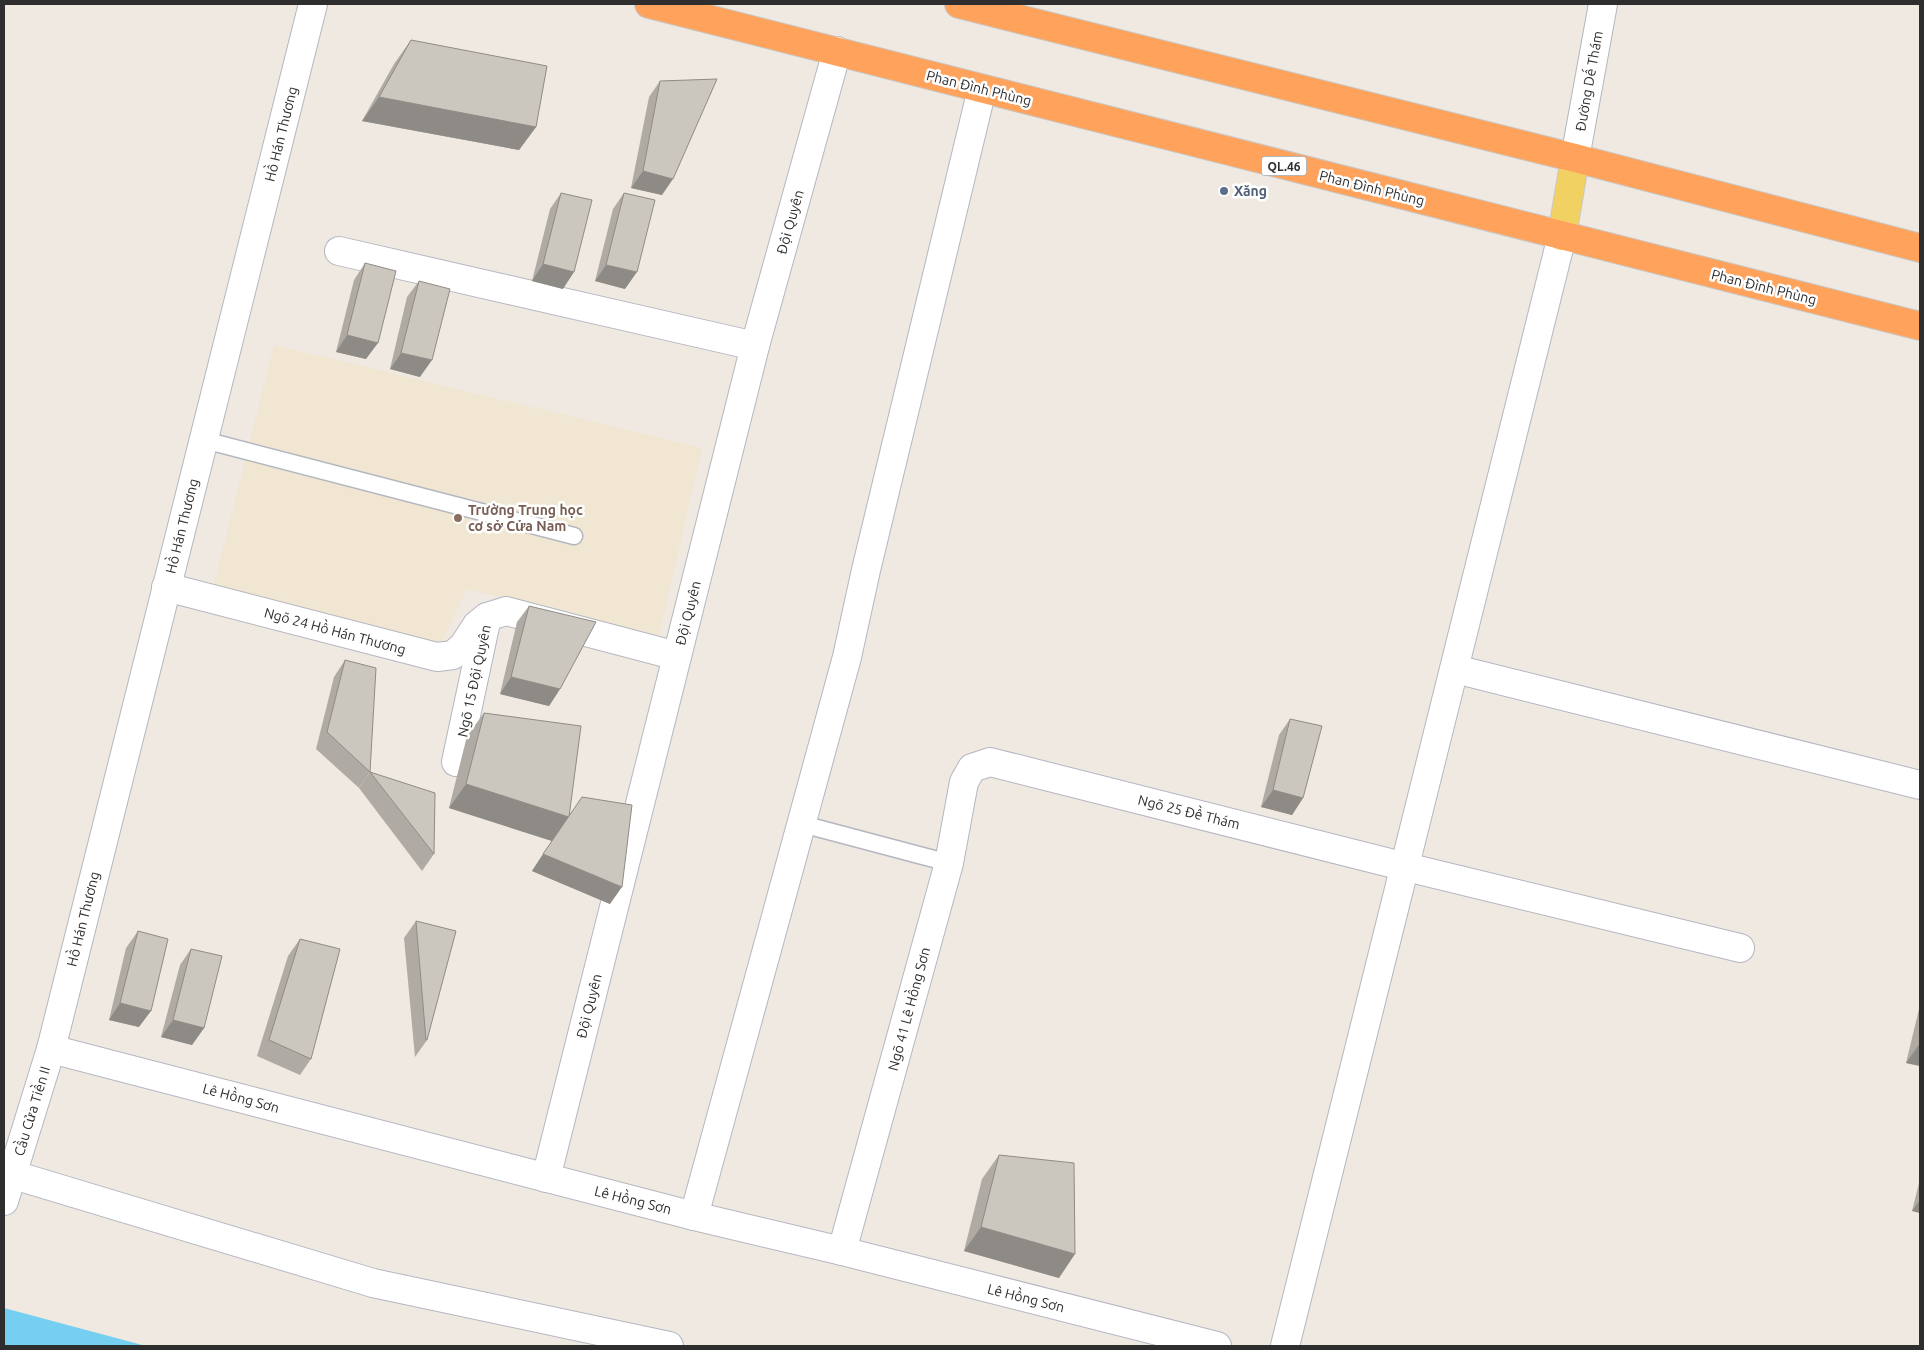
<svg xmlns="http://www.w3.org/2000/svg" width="1924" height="1350" font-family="Ubuntu,sans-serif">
<rect width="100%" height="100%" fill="#efe9e1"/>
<!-- education -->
<polygon fill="#f0e6d1" points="274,345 702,448 659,635 467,589 440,645 212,592"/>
<!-- water -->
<polygon fill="#75cff0" points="4,1308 146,1346 4,1346"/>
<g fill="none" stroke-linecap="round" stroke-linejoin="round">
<!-- lane casing -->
<g stroke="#b4b7c1" stroke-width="19">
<g id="lane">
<polyline points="204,440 574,536"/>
<polyline points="802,824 949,863"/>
</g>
</g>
<!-- street casing -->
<g stroke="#b4b7c1" stroke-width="30">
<g id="street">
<polyline points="1575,158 1603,4"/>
<polyline points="339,251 755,346"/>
<polyline points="166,587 437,657 453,655 464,645 477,625 487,617"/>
<polyline points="1455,669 1920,785"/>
<polyline points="456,762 487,617 506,611 677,656"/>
<polyline points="546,1178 755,346 837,51"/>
<polyline points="694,1216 847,657 866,570 982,89"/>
<polyline points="842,1251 949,863 964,782 972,768 990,762 1406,867 1740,948"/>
<polyline points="1285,1346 1562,236"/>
</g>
</g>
<!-- secondary casing -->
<g stroke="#b4b7c1" stroke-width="30">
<g id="secondary">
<polyline points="51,1049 694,1216 842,1251 1217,1346"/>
<polyline points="4,1172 373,1283 669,1346"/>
<polyline points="4,1201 51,1049 313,4"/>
</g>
</g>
<!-- primary casing -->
<g stroke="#c9c9c9" stroke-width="30">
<polyline id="primary" points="1562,236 1575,158"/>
</g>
<!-- highway casing -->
<g stroke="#c9c9c9" stroke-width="30">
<g id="highway">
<polyline points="649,4 1920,326"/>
<polyline points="959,4 1575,158 1920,248"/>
</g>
</g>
<!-- lane -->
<use href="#lane" stroke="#fff" stroke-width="16"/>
<!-- street -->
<use href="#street" stroke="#fff" stroke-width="28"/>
<!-- secondary -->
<use href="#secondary" stroke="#fff" stroke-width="28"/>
<!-- primary -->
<use href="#primary" stroke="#f2d163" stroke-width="28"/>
<!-- highway -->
<use href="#highway" stroke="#ffa35c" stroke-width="28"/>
</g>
<!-- wall -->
<g fill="#afaba4">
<polygon points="411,40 536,127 519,150 362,121 394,64"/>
<polygon points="660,81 662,195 631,188 649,97"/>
<polygon points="561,193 563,289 532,281 550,209"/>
<polygon points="624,193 625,289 595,281 613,209"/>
<polygon points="365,263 366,359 336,352 354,280"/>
<polygon points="419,281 420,377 390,369 407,297"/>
<polygon points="529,606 560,689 549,706 500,694 517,622"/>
<polygon points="345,660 370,772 359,788 316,749 334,677"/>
<polygon points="484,713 569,816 610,904 532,871 558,832 552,841 449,808 467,736"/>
<polygon points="1290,719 1303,798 1292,815 1261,807 1279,735"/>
<polygon points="370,772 434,854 422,871 359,788"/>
<polygon points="416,921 427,1040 415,1057 404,938"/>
<polygon points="138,931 139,1027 109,1020 126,948"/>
<polygon points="300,939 311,1059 300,1075 257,1056 288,956"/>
<polygon points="191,949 204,1028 192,1045 161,1037 180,965"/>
<polygon points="1920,1005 1920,1066 1906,1063"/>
<polygon points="999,1155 1059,1278 964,1251 982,1179"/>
<polygon points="1920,1179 1920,1213 1912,1211"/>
</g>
<!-- shaded-wall -->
<g fill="#8e8b86">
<polygon points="379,97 536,127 519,150 362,121"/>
<polygon points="643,171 673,179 662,195 631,188"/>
<polygon points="543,264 574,272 563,289 532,281"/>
<polygon points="606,265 637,272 625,289 595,281"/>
<polygon points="347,335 378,343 366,359 336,352"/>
<polygon points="401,353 432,360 420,377 390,369"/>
<polygon points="511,677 560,689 549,706 500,694"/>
<polygon points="466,784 569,817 552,841 449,808"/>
<polygon points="1273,790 1303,798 1292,815 1261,807"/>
<polygon points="543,854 622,887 610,904 532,871"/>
<polygon points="120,1003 151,1011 139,1027 109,1020"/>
<polygon points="173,1020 204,1028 192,1045 161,1037"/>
<polygon points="1920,1043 1920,1066 1906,1063"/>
<polygon points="1920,1200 1920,1213 1912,1211"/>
<polygon points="981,1227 1075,1254 1059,1278 964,1251"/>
</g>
<!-- building -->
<g fill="#cbc7bf" stroke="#8e8b86">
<polygon points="411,40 547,66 536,127 379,97"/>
<polygon points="717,79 673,179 643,171 660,81"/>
<polygon points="561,193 592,200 574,272 543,264"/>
<polygon points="624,193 655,200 637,272 606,265"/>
<polygon points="365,263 396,271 378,343 347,335"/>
<polygon points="419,281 450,289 432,360 401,353"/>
<polygon points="529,606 596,622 560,689 511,677"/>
<polygon points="345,660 376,668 370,772 327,732"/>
<polygon points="484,713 581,726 569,817 466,784"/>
<polygon points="1290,719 1322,726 1303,798 1273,790"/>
<polygon points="370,772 435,793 434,854"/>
<polygon points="582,797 632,805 622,887 543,854"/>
<polygon points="416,921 456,931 427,1040 426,1040"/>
<polygon points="138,931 168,939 151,1011 120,1003"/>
<polygon points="300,939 340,949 311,1059 269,1040"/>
<polygon points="191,949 222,956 204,1028 173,1020"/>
<polygon points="999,1155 1074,1163 1075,1254 981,1227"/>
</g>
<!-- markers -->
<circle fill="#5c6f8a" stroke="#fff" stroke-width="2" cx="1224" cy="191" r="5"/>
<circle fill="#8d6e63" stroke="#fff" stroke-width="2" cx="458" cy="518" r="5"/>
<g text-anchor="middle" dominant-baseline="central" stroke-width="5" stroke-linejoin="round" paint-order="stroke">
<!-- shield labels -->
<rect fill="#fff" stroke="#6d6d6d" stroke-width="1" x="1261.5" y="156.5" width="45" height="19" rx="4"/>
<g font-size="12" font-weight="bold" fill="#2e2e2e">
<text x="1284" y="166">QL.46</text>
</g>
<!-- street labels -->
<g font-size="14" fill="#2e2e2e" stroke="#fff">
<text transform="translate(1589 81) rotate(-80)">Đường Dế Thám</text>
<text transform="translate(979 88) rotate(14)">Phan Đình Phùng</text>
<text transform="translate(281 134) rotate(-76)">Hồ Hán Thương</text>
<text transform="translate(1372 188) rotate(14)">Phan Đình Phùng</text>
<text transform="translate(790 222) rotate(-74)">Đội Quyên</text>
<text transform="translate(1764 287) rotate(14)">Phan Đình Phùng</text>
<text transform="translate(182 526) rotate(-76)">Hồ Hán Thương</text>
<text transform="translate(688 613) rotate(-76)">Đội Quyên</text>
<text transform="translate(335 631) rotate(15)">Ngõ 24 Hồ Hán Thương</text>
<text transform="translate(474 681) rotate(-78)">Ngõ 15 Đội Quyên</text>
<text transform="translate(1189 812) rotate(14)">Ngõ 25 Đề Thám</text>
<text transform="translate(83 919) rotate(-76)">Hồ Hán Thương</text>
<text transform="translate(589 1006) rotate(-76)">Đội Quyên</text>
<text transform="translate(909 1009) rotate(-75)">Ngõ 41 Lê Hồng Sơn</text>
<text transform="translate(241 1098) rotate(15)">Lê Hồng Sơn</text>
<text transform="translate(32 1111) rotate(-73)">Cầu Cửa Tiền II</text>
<text transform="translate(633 1200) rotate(14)">Lê Hồng Sơn</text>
<text transform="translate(1026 1298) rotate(14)">Lê Hồng Sơn</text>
</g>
<!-- service labels -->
<g font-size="14" font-weight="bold" fill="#4e5e75" stroke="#fff" text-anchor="start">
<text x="1234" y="191">Xăng</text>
</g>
<!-- education labels -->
<g font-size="14" font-weight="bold" fill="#785e54" stroke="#fff" text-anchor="start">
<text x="468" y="510">Trường Trung học<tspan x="468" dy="16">cơ sở Cửa Nam</tspan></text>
</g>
</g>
<!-- border -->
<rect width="1924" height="1350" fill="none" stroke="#2e2e2e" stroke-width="10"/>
</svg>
